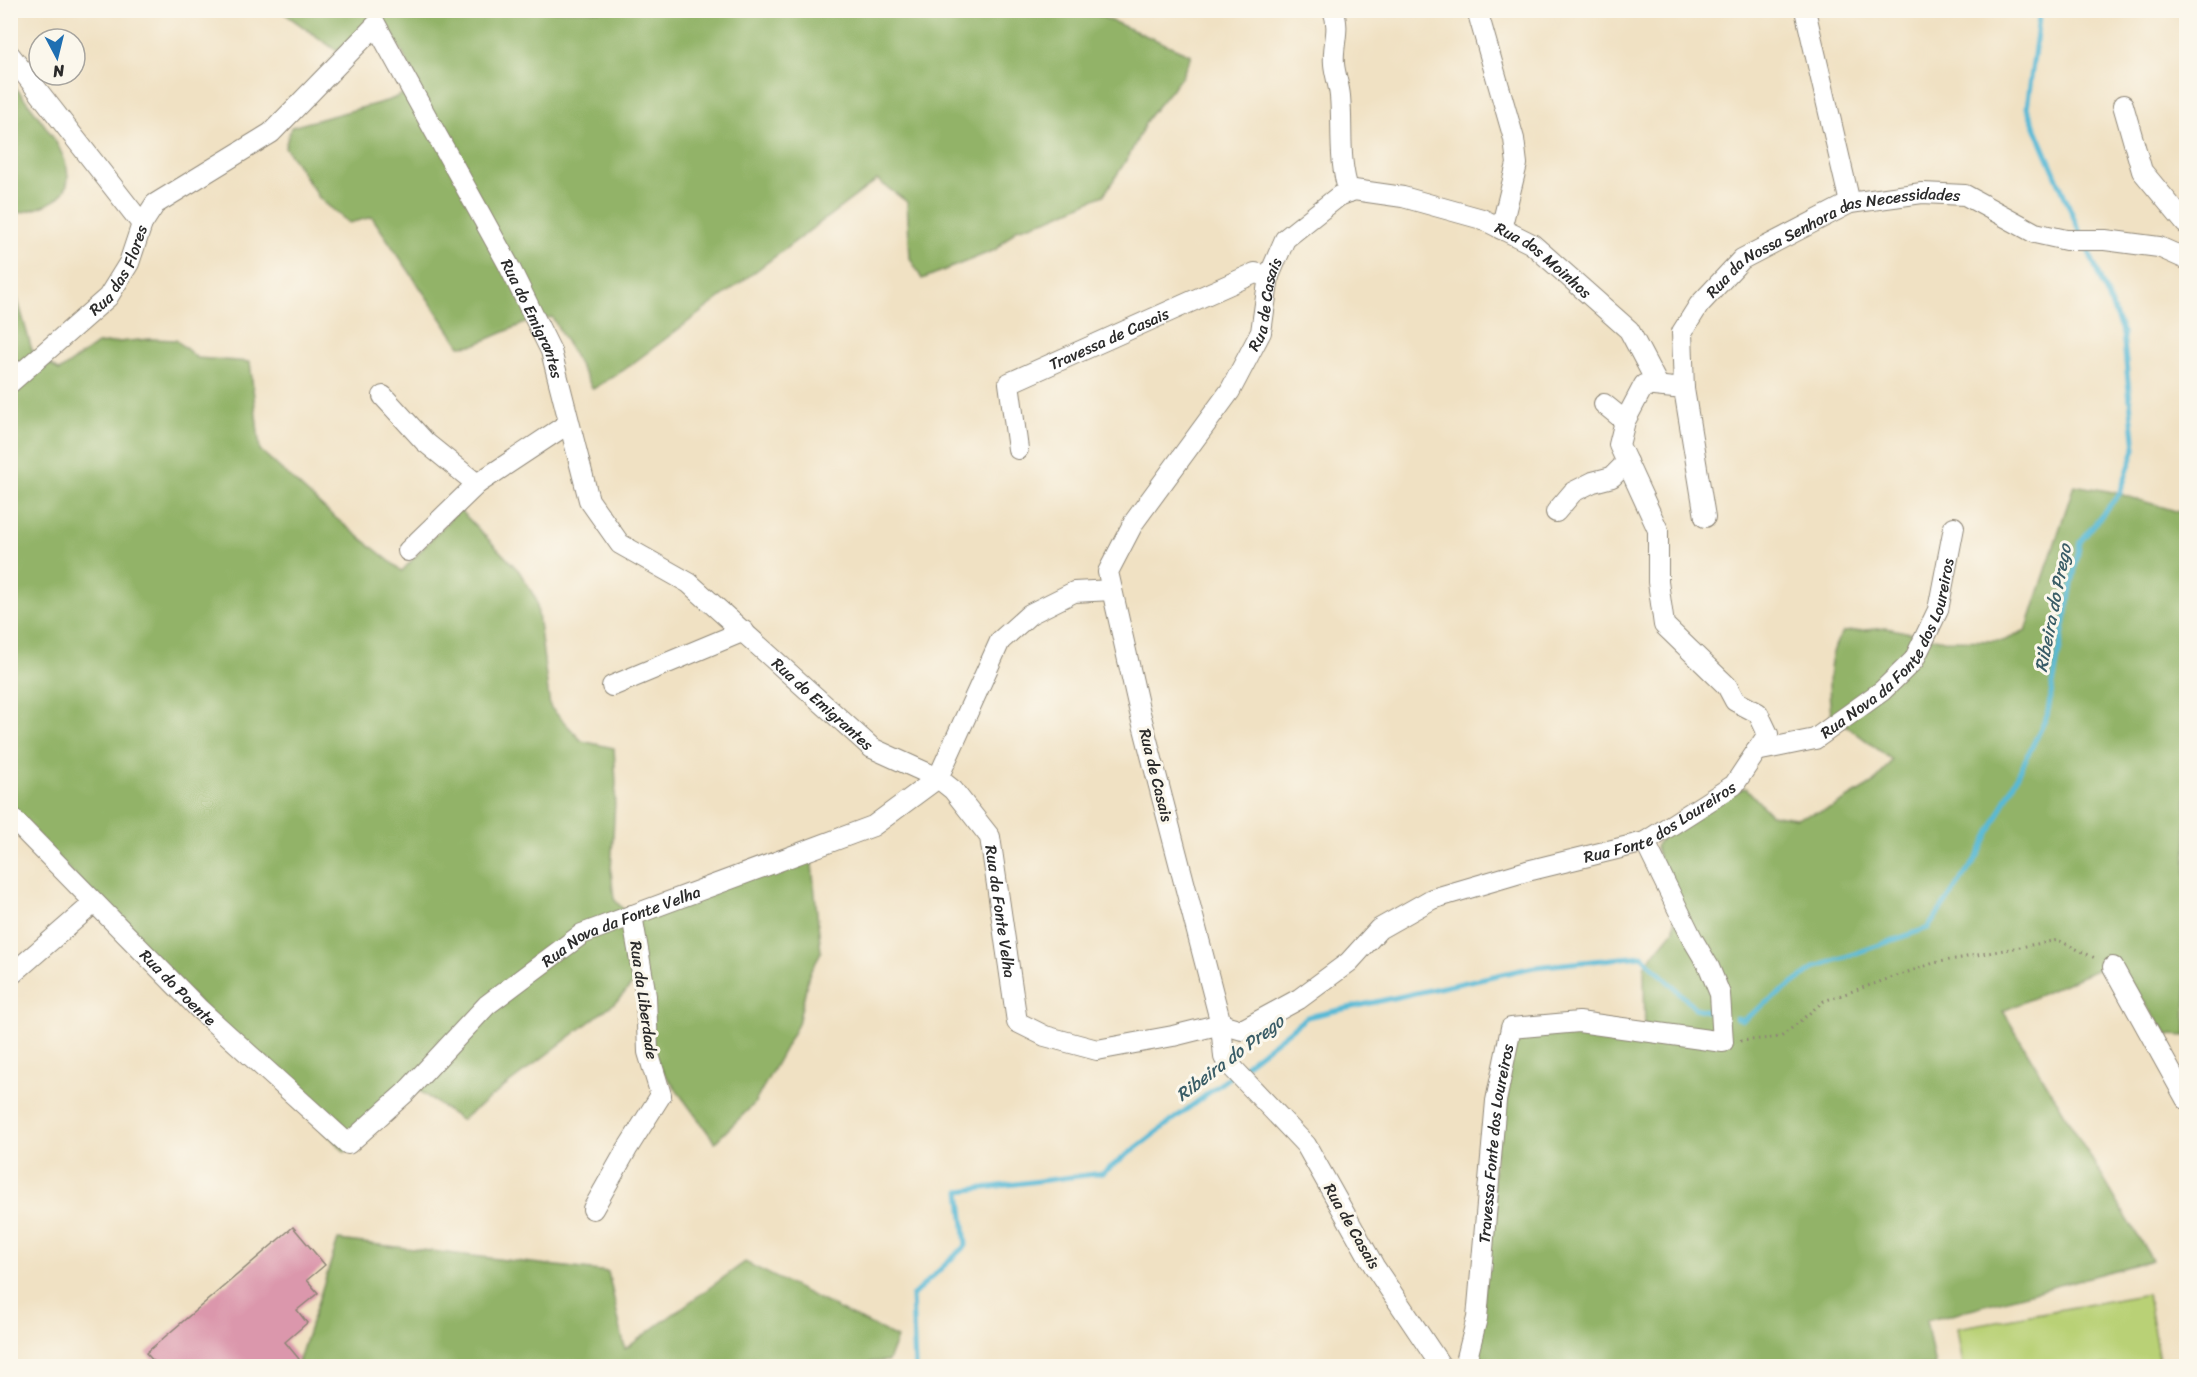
<svg xmlns="http://www.w3.org/2000/svg" width="2197" height="1377" font-family="Sriracha,sans-serif">
<rect width="100%" height="100%" fill="#fbf7ec"/>
<filter id="ink" filterUnits="userSpaceOnUse"><feTurbulence type="fractalNoise" baseFrequency=".0167" numOctaves="2"/><feDisplacementMap in="SourceGraphic" scale="12" xChannelSelector="R" yChannelSelector="G"/><feConvolveMatrix kernelMatrix="1 2 1 2 8 2 1 2 1" color-interpolation-filters="sRGB"/></filter>
<filter id="wash" filterUnits="userSpaceOnUse"><feTurbulence type="fractalNoise" baseFrequency=".008" numOctaves="4" result="noise"/><feDisplacementMap in="SourceGraphic" scale="24" xChannelSelector="R" yChannelSelector="G"/><feGaussianBlur stdDeviation="1.35" result="paint"/><feColorMatrix in="noise" values="0 0 0 0 0 0 0 0 0 0 0 0 0 0 0 0 0 1.4 0 .05"/><feComposite in="paint" operator="in"/></filter>
<g filter="url(#wash)">
<rect width="100%" height="100%" fill="#f0e1c3"/>
<!-- green -->
<polygon fill="#b9d176" stroke="#727e50" stroke-width="1.5" points="2147,1294 2160,1366 1963,1366 1957,1328"/>
<!-- forest -->
<g fill="#92b367" stroke="#5e6f49" stroke-width="1.5">
<polygon points="1086,10 1191,55 1182,76 1148,118 1129,156 1104,195 1049,219 1017,229 995,250 922,279 910,258 907,202 877,180 624,370 593,389 552,317 525,323 474,345 460,346 372,217 349,223 320,199 285,147 291,127 390,100 420,86 389,28 377,20 337,51 281,11"/>
<path d="M11,81C28,106 96,174 55,200C42,209 26,211 11,215Z"/>
<polygon points="12,280 32,350 59,371 97,344 151,339 176,340 197,358 250,362 260,450 327,511 402,571 459,509 519,571 536,599 550,707 582,741 614,748 616,783 611,871 614,899 630,917 811,855 821,952 809,974 798,1024 754,1104 715,1142 658,1065 637,979 618,1000 461,1120 418,1090 345,1152 11,810"/>
<path d="M2074,485L2113,492L2186,514V1036L2168,1035L2115,962L2003,1011L2152,1260L1926,1321L1935,1366H1478L1506,1025H1571L1616,1045L1645,1044L1644,966L1674,930V913L1656,847L1666,829L1727,793L1746,788L1770,814L1796,818L1832,808L1875,782L1892,760L1831,714C1828,689 1827,652 1843,632L1887,628L1944,640L2003,641L2026,631Z"/>
<polygon points="338,1240 608,1272 625,1349 745,1262 897,1338 888,1361 871,1362 865,1366 297,1366"/>
</g>
<g fill="none" stroke-linecap="round" stroke-linejoin="round">
<!-- stream -->
<g stroke="#57b9d6" stroke-width="5">
<polyline points="2040,10 2027,108 2082,237"/>
<polyline points="1736,1018 1743,1020 1816,967 1928,928 1978,856 2047,716 2080,542 2120,493 2135,449 2123,333 2086,245"/>
<polyline points="1240,1069 1307,1017 1534,967 1642,956 1695,1008 1707,1011"/>
<polyline points="915,1366 912,1296 966,1245 960,1191 1103,1173 1232,1075"/>
</g>
</g>
<g id="blocks">
<!-- building -->
<polygon fill="#db97ac" points="293,1227 325,1265 307,1280 318,1293 297,1310 307,1323 285,1342 299,1359 291,1366 158,1366 146,1353"/>
</g>
</g>
<g filter="url(#ink)">
<use href="#blocks" fill-opacity="0" stroke="#8e8677" stroke-width="1.5"/>
<g fill="none" stroke-linecap="round" stroke-linejoin="round">
<!-- minor casing -->
<g stroke="#8e8677" stroke-width="22">
<g id="minor">
<path d="M1333,10C1341,30 1332,44 1334,64C1335,75 1339,85 1340,96C1343,129 1338,160 1349,192"/>
<polyline points="1477,10 1514,139 1517,164 1501,229"/>
<polyline points="1805,10 1850,203"/>
<polyline points="10,55 142,224"/>
<polyline points="2123,105 2142,171 2186,224"/>
<path id="s1" d="M10,383L108,297L129,263L142,224L155,204L271,133L376,25L508,264L551,351L589,500L620,544L689,583L872,748L938,778L953,790L990,837L1017,1022L1045,1036L1097,1050L1173,1036L1221,1024L1242,1030L1299,999L1349,962L1379,929L1432,899L1527,871L1645,842L1734,785L1768,734L1758,713L1735,701L1727,686L1664,625L1658,582V530L1619,445L1625,421L1644,385L1684,389L1682,332L1699,305L1742,259L1850,203L1922,193L1965,195L2035,233L2066,240H2105L2159,247L2186,259"/>
<polyline points="1684,389 1705,517"/>
<polyline points="383,396 425,442 477,484"/>
<polyline points="1604,404 1625,421"/>
<path id="s2" d="M1018,449L1009,383L1255,273L1269,276"/>
<polyline points="1556,512 1573,492 1593,482 1612,477 1627,462"/>
<polyline points="408,551 477,484 569,423"/>
<polyline points="612,686 744,631"/>
<path id="s3" d="M1756,751L1815,739L1882,691L1914,660L1938,610L1954,527"/>
<path id="s4" d="M10,816L199,1009L348,1144L405,1093L487,1005L582,934L873,826L938,778L1000,641L1030,614L1074,592L1112,590"/>
<polyline points="2113,967 2186,1099"/>
<polyline points="10,976 94,903"/>
<polyline points="593,1209 627,1149 661,1095 648,1052 646,996 632,915"/>
<path id="s5" d="M1441,1366L1374,1266L1306,1145L1227,1062L1224,1057L1221,1024L1140,713L1108,572L1134,522L1230,391L1261,332L1269,276L1285,239L1339,196L1354,190L1403,197L1482,219L1532,244L1629,330L1658,385"/>
<path id="s6" d="M1465,1366L1477,1318L1496,1101L1511,1028L1579,1022L1723,1042L1720,994L1709,967L1693,940L1645,842"/>
</g>
</g>
<!-- path -->
<polyline stroke="#8e8677" stroke-width="3" stroke-dasharray="1.5 4.5" stroke-linecap="butt" points="1740,1041 1781,1037 1824,1001 1934,963 2058,940 2097,959"/>
<!-- minor -->
<use href="#minor" stroke="#fff" stroke-width="20"/>
</g>
</g>
<g text-anchor="middle" dominant-baseline="central" stroke-width="6" stroke-linejoin="round" paint-order="stroke">
<!-- street labels -->
<g font-size="16" fill="#2b2b2b" stroke="#fbf7ec">
<text stroke="none"><textPath href="#s1" startOffset="3310">Rua da Nossa Senhora das Necessidades</textPath></text>
<text stroke="none"><textPath href="#s5" startOffset="1552">Rua dos Moinhos</textPath></text>
<text stroke="none"><textPath href="#s1" startOffset="159">Rua das Flores</textPath></text>
<text stroke="none"><textPath href="#s5" startOffset="1192">Rua de Casais</textPath></text>
<text stroke="none"><textPath href="#s1" startOffset="855">Rua do Emigrantes</textPath></text>
<text stroke="none"><textPath href="#s2" startOffset="176">Travessa de Casais</textPath></text>
<text stroke="none"><textPath href="#s3" startOffset="182">Rua Nova da Fonte dos Loureiros</textPath></text>
<text stroke="none"><textPath href="#s1" startOffset="1359">Rua do Emigrantes</textPath></text>
<text transform="translate(1156 775) rotate(76)">Rua de Casais</text>
<text stroke="none"><textPath href="#s1" startOffset="2472">Rua Fonte dos Loureiros</textPath></text>
<text stroke="none"><textPath href="#s1" startOffset="1652">Rua da Fonte Velha</textPath></text>
<text stroke="none"><textPath href="#s4" startOffset="825">Rua Nova da Fonte Velha</textPath></text>
<text stroke="none"><textPath href="#s4" startOffset="240">Rua do Poente</textPath></text>
<text transform="translate(644 1000) rotate(82)">Rua da Liberdade</text>
<text stroke="none"><textPath href="#s6" startOffset="225">Travessa Fonte dos Loureiros</textPath></text>
<text transform="translate(1352 1226) rotate(60)">Rua de Casais</text>
</g>
<!-- water labels -->
<g font-size="18" font-style="italic" fill="#3a5d67" stroke="#fbf7ec">
<text transform="translate(2053 608) rotate(-79)">Ribeira do Prego</text>
<text transform="translate(1230 1058) rotate(-37)">Ribeira do Prego</text>
</g>
</g>
<!-- margin -->
<rect width="2197" height="1377" fill="none" stroke="#fbf7ec" stroke-width="36"/>
<!-- north arrow -->
<g transform="translate(57 57) rotate(173)"><circle r="28" fill="#fbf7ec" stroke="#a8a59f" stroke-width="1.5"/>
<path d="M0-4.5L10 22L0 15L-10 22Z" fill="#1f6fb2"/>
<text y="-9" font-size="16" font-weight="bold" text-anchor="middle" fill="#2b2b2b">N</text>
</g>
</svg>
